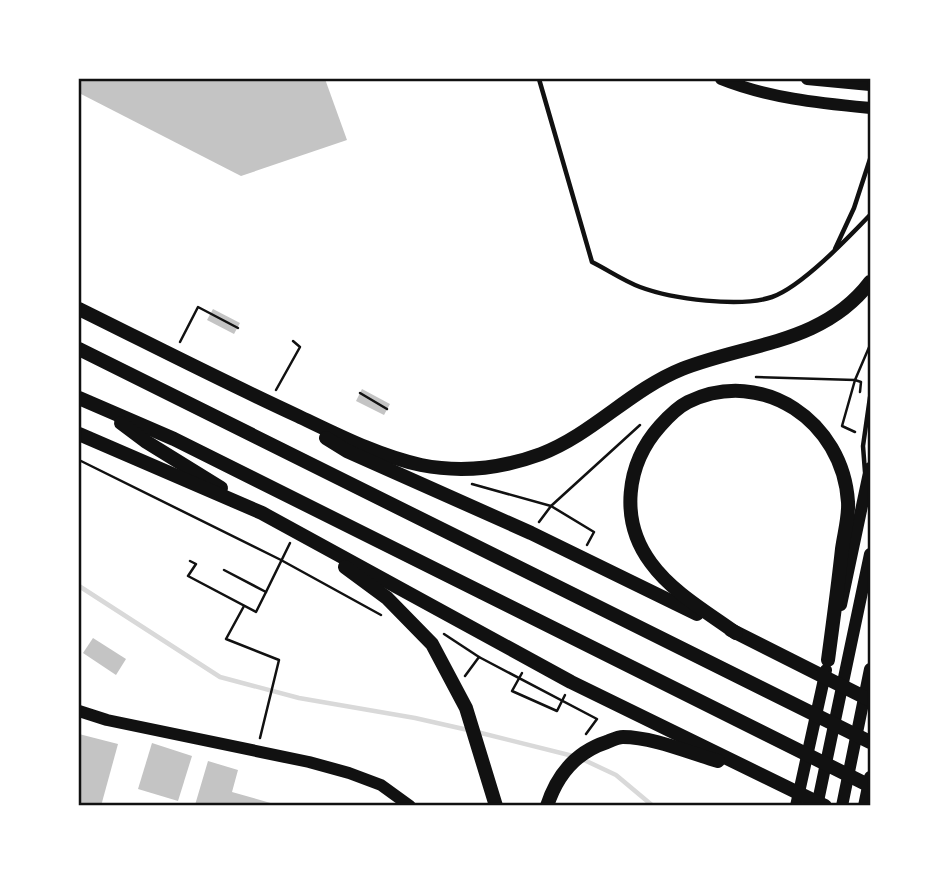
<svg xmlns="http://www.w3.org/2000/svg" width="949" height="885" font-family="'Crimson Pro',serif">
<rect width="100%" height="100%" fill="#fff"/>
<g fill="none" stroke-linecap="round" stroke-linejoin="round">
<!-- stream -->
<g stroke="#d9d9d9" stroke-width="4.5">
<polyline points="79,586 220,677 299,698 415,718 468,730"/>
<polyline points="477,732 573,756"/>
<polyline points="582,759 616,775 653,806"/>
</g>
</g>
<!-- building -->
<g fill="#c4c4c4">
<polygon points="79,79 325,79 347,140 241,176 79,93"/>
<polygon points="213,309 240,323 234,334 207,320"/>
<polygon points="362,389 390,404 384,415 356,401"/>
<polygon points="93,638 126,659 116,675 83,653"/>
<polygon points="79,734 118,744 101,806 79,806"/>
<polygon points="152,743 192,756 178,801 138,789"/>
<polygon points="208,761 238,770 232,792 281,806 195,805"/>
</g>
<g fill="none" stroke-linecap="round" stroke-linejoin="round">
<!-- path -->
<g stroke="#111" stroke-width="2.5">
<polyline points="180,342 198,307 238,328"/>
<polyline points="756,377 855,380 842,426 855,432"/>
<polyline points="276,390 300,347 293,341"/>
<polyline points="860,392 861,382 855,380 870,345"/>
<polyline points="360,393 387,409"/>
<polyline points="79,460 281,560 381,615"/>
<polyline points="472,484 551,506 594,532 587,545"/>
<polyline points="539,522 551,506 640,425"/>
<polyline points="190,561 196,564 188,576 256,612 266,592"/>
<polyline points="224,570 266,592 290,543"/>
<polyline points="244,606 226,639 279,660 260,738"/>
<polyline points="444,634 479,657"/>
<polyline points="522,673 512,691 557,711 565,695"/>
<polyline points="465,676 479,657 597,719 586,734"/>
</g>
<!-- service -->
<g stroke="#111" stroke-width="4.5">
<path d="M539,79L592,262C608,270 624,281 640,287C672,299 740,308 772,297C801,287 848,238 870,215"/>
<polyline points="835,249 854,208 870,159"/>
<polyline points="865,472 863,446 870,397"/>
</g>
<!-- secondary -->
<polyline stroke="#111" stroke-width="12" points="79,711 107,720 309,762 349,773 381,785 410,806"/>
<!-- primary -->
<g stroke="#111" stroke-width="12">
<path d="M721,79C768,98 820,103 870,108"/>
<polyline points="807,79 870,85"/>
<polyline points="841,605 870,468"/>
<polyline points="796,806 826,670"/>
<polyline points="817,806 870,554"/>
<polyline points="842,806 870,669"/>
<polyline points="864,806 870,777"/>
</g>
<!-- trunk -->
<g stroke="#111" stroke-width="14">
<path d="M79,309C152,345 224,382 298,416C338,435 379,456 421,465C461,473 503,468 541,454C593,434 630,390 682,369C748,343 823,344 870,282"/>
<polyline points="79,349 870,742"/>
<polyline points="79,398 174,439 870,786"/>
<polyline points="121,423 145,441 221,488"/>
<polyline points="79,434 262,513 571,682 825,806"/>
<polyline points="326,438 347,451 531,533 697,614"/>
<polyline points="345,567 387,598 432,644 466,708 496,806"/>
<polyline points="731,630 870,700"/>
<path d="M736,633C707,612 672,592 651,563C619,520 626,464 660,426C668,417 678,407 688,402C763,366 843,422 848,502C849,517 844,534 842,549C838,586 833,623 828,660"/>
<path d="M547,806C557,775 576,752 607,742C612,740 618,737 623,737C652,737 690,753 718,761"/>
</g>
</g>
<!-- border -->
<rect width="949" height="885" fill="none" stroke="#ffffff" stroke-width="161"/>
<rect x="80" y="80" width="789" height="724" fill="none" stroke="#111" stroke-width="2.5"/>
</svg>
